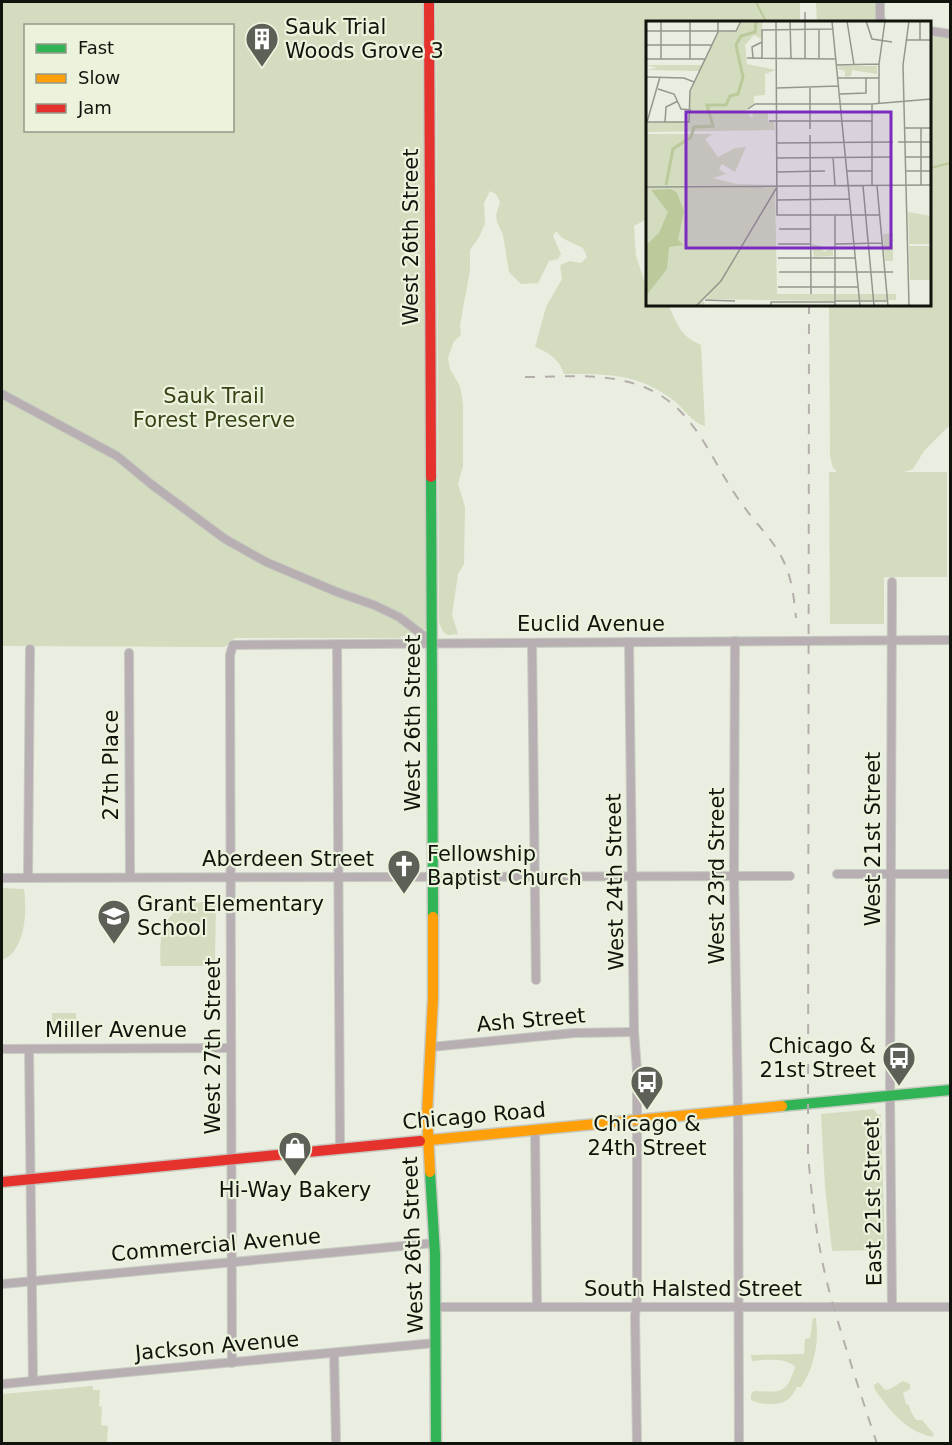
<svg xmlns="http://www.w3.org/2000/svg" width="952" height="1445" font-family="'DejaVu Sans',sans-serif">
<rect width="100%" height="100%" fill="#eaeee1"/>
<!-- green -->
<g fill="#d3dcbe" fill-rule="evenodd">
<path d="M2,2H426L428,628L398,638H236L232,640L225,647L2,646ZM26,26H232V130H26Z"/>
<path d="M436,2H800V22H648L647,219L634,226L636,256L647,289L648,304L668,305C679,325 678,335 701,345L705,426C692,423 684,408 673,400C638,373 606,374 564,374C559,359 550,353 535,347L546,307L562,279L560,265L570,261L581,263L587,257L583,248L562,238L556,231L553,236L561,254L558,259L549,261L538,283L521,284L509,272L503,235L497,222L496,215L500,202L496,194L490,191L484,203L485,224L479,237L470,250V270L460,325L461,335L454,341L448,358L450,369L460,386L463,404V466L458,484L465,507L464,564L458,574L452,615L458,634L448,635L443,632L439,622Z"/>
<polygon points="816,2 875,2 877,22 817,22"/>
<polygon points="930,36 950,39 950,425 924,451 913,469 904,472 947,472 947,577 884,577 884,624 830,624 829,472 837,472 833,468 830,456 829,305 930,304"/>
<path d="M2,888L24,889C27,910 26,951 2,960Z"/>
<path d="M216,902L215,959L210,966H161C159,942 160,915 187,905C195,901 207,902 216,902Z"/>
<rect x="52" y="1013" width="24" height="21"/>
<polygon points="874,1109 877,1114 881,1115 885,1250 832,1251 825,1187 821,1114"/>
<path d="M813,1318H816C819,1342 815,1366 801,1387H797C795,1390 794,1393 792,1395C784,1407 763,1406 751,1400V1394L754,1391C781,1392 786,1395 795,1367C786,1357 765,1360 752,1361L751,1355L804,1354L805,1339L810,1338Z"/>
<path d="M903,1381L910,1384V1389L903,1393L906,1404L909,1405L911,1412L916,1420H922L934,1434L932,1437C904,1430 891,1411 875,1390L874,1385L878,1382L885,1390L890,1389Z"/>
<polygon points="93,1386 93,1390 100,1390 99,1406 102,1407 101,1425 108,1426 107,1443 2,1443 2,1394"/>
</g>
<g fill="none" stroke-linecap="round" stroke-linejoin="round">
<!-- stream -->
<g stroke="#bbc99b" stroke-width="2">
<polyline points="756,2 766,22"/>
<polyline points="930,168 950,163"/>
</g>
<!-- street casing -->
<g stroke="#c6cac0" stroke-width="10">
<g id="street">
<polyline points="880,2 880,18 882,22"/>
<polyline points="930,31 950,34"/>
<polyline points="2,394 117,456 151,484 225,539 266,562 337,592 374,605 399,617 433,643"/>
<polyline points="892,582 890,1096 892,1307"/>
<polyline points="735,641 734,876 738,1111 739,1444"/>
<polyline points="629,642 634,1032 637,1070 637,1297 635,1316 637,1444"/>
<polyline points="532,643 536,980"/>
<polyline points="337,644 340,1148"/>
<polyline points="129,653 130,877"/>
<polyline points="837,874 950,874"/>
<polyline points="2,878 790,876"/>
<polyline points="28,878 30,649"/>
<polyline points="431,1047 574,1033 634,1032"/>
<polyline points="2,1049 231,1048"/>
<polyline points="29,1049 33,1381"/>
<polyline points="535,1130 537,1307"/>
<polyline points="2,1284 434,1243"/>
<polyline points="435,1307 950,1307"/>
<polyline points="334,1353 336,1440"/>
<polyline points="232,1363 230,655 233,645 950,640"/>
<polyline points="2,1384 435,1343"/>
</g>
</g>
<!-- fast casing -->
<g stroke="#c6cac0" stroke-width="13">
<g id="fast">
<polyline points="431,477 433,917"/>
<polyline points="782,1106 950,1090"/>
<polyline points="430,1172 435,1254 436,1444"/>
</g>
</g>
<!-- slow casing -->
<g stroke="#c6cac0" stroke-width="13">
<g id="slow">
<polyline points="420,1141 782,1106"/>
<polyline points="430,1172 427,1115 433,998 433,917"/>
</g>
</g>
<!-- jam casing -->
<g stroke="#c6cac0" stroke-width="13">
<g id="jam">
<polyline points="429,2 431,477"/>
<polyline points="2,1182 420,1141"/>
</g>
</g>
<!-- street -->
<use href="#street" stroke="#b8afb2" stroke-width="8"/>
<!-- fast -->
<use href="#fast" stroke="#30b455" stroke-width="10"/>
<!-- slow -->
<use href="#slow" stroke="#ff9f0a" stroke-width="10"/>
<!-- jam -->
<use href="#jam" stroke="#e5322d" stroke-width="10"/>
<!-- rail -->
<g stroke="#b3aeab" stroke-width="2" stroke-dasharray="10 10" stroke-linecap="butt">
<polyline points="805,22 805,2"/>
<path d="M809,304L808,1153C812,1205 819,1258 834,1308C847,1353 862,1398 877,1444"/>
<path d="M525,377C565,377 606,372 644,387C697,408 711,463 742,504C755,523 773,539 783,560C792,578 794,598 796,618"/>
</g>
</g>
<!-- icons -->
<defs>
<g id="building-pin" transform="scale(1.725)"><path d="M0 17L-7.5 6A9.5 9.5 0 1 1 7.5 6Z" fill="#5d6057" stroke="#ebf3dc"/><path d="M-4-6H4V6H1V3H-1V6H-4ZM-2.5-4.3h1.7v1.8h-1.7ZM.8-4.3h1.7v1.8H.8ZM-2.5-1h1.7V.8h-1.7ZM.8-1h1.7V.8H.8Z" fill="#fff"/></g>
<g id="church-pin" transform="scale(1.725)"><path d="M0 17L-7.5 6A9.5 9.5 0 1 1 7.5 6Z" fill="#5d6057" stroke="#ebf3dc"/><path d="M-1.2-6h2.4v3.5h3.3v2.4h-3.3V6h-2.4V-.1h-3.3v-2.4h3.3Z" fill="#fff"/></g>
<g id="school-pin" transform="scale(1.725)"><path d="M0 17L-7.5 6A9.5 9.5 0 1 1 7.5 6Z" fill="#5d6057" stroke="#ebf3dc"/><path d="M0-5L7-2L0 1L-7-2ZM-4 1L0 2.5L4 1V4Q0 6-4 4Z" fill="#fff"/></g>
<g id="bus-pin" transform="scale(1.725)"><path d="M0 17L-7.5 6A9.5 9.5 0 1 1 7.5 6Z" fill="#5d6057" stroke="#ebf3dc"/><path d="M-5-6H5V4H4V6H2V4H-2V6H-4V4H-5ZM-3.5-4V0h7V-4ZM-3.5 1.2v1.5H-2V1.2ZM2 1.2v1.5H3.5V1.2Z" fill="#fff"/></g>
<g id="shop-pin" transform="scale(1.725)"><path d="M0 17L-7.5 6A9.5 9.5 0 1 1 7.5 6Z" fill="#5d6057" stroke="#ebf3dc"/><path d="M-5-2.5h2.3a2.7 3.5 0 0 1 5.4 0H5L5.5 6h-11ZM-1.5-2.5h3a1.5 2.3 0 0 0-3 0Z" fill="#fff"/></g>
</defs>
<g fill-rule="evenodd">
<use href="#building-pin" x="262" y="39"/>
<use href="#church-pin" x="404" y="866"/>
<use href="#school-pin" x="114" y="916"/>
<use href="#bus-pin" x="899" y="1058"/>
<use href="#bus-pin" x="647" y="1082"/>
<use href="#shop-pin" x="295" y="1148"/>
</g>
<g text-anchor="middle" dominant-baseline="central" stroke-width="4.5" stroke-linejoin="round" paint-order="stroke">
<!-- poi labels -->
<g font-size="21" fill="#11140c" stroke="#ebf3dc" text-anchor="start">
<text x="285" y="27">Sauk Trial<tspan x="285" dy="24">Woods Grove 3</tspan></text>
<text x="427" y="854">Fellowship<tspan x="427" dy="24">Baptist Church</tspan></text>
<text x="137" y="904">Grant Elementary<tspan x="137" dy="24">School</tspan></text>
<text x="876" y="1046" text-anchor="end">Chicago &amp;<tspan x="876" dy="24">21st Street</tspan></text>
<text x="647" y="1124" text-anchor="middle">Chicago &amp;<tspan x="647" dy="24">24th Street</tspan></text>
<text x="295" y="1190" text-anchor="middle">Hi-Way Bakery</text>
</g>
<!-- street labels -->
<g font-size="21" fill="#11140c" stroke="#ebf3dc">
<text transform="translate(411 237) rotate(-90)">West 26th Street</text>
<text x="591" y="624">Euclid Avenue</text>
<text transform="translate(413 723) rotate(-90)">West 26th Street</text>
<text transform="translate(111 765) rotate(-90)">27th Place</text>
<text transform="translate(873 839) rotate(-90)">West 21st Street</text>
<text x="288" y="859">Aberdeen Street</text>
<text transform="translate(717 876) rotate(-90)">West 23rd Street</text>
<text transform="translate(615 882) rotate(-91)">West 24th Street</text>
<text transform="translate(531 1020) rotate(-5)">Ash Street</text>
<text x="116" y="1030">Miller Avenue</text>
<text transform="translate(213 1046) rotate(-90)">West 27th Street</text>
<text transform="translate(474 1116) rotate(-5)">Chicago Road</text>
<text transform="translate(873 1202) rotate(-91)">East 21st Street</text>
<text transform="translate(216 1245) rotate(-5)">Commercial Avenue</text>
<text transform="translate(413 1245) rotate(-92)">West 26th Street</text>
<text x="693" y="1289">South Halsted Street</text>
<text transform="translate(217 1346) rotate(-5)">Jackson Avenue</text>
</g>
<!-- park labels -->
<g font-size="21" fill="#374216" stroke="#ebf3dc">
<text x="214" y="396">Sauk Trail<tspan x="214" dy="24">Forest Preserve</tspan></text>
</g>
</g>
<!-- overview -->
<g transform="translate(646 21)">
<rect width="285" height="285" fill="#eaeee1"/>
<path d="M96,0H117L115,18L108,14L99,24L101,43L130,49L119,53V74L108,75V82L100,90L106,97L107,92H122V101H128L129,109L0,111V102L44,100V72L72,11L91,10ZM0,44H56L53,50L0,49L11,47ZM193,45H231V53L206,49L205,55L199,56V50L192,48ZM0,113H67L59,118L72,136L89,127L100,126L89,151L76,143L73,148L80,153L67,157L91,163L130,164L0,165ZM0,166H129L131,273H188V280L60,278L64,274L57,279L59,285H0ZM262,191L285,195V223H263ZM247,212V240H239L237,213ZM166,223L175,225L178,231L187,226V235L168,236ZM263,225H285V259H264ZM190,273H250V279H190Z" fill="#d3dcbe"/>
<path d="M5,169L25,168L31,172L38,190L32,219L38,224L23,226L21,248L0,275V224L13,212L22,191Z" fill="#bbc99b"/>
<path fill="none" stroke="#bbc99b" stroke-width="3" d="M20,164L27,128L45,116L48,106L67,105L61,84H80L84,75L92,73L97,56L90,24L95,15L109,11L110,0"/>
<path fill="none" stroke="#93978c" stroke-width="1.5" d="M15,0V38M44,0V38M130,0L131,194H234M144,0L145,38M186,0L214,285M201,0L208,44M220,0L226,18L246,21M173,8V37M0,10H90L95,0M261,19H285M274,19V0M0,24H66M101,37L189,38M107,37L106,26L116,21M116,37V9L186,8M0,38H60M159,38V0M190,44L233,43M0,56L38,57L48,61M192,57H233M131,67L192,65M164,67V108M12,68L28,73L35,88L45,89M194,73L220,72V57M233,83V43L239,0M102,88L109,83H226L285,78M123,100H226M0,101H43L44,70L72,11V0M1,101L14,56M19,101L20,86L32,80M259,107H285M275,107V165M164,114L165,273M252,121H285M131,122L247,121M187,136L189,165M259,136H285M131,137L246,136M201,150H226M259,150H285M131,151L179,150M217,165L228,285M226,165V83M231,165L242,285M0,166L285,164M131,179L203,178M189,194V285M133,208H165M132,223H165M189,223L236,222M132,237H209M133,251H247M132,266H212M59,279L89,280M189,280H242M50,285L75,260L131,166M125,285V281H189M263,285L257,44L263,0"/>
<path fill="#7b2cbf" fill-opacity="0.15" stroke="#7b2cbf" stroke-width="3" d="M40,91H245V227H40Z"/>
<rect width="285" height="285" fill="none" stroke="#11140c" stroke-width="3"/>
</g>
<!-- border -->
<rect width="952" height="1445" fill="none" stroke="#11140c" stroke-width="6"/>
<!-- legend -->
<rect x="24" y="24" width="210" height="108" fill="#ebf3dc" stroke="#949a89" stroke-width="1.5"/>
<rect x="36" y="44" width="30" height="9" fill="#30b455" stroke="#949a89" stroke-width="1.5"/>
<text x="78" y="54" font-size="18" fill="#11140c">Fast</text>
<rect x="36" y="74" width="30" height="9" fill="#ff9f0a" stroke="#949a89" stroke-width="1.5"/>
<text x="78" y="84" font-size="18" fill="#11140c">Slow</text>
<rect x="36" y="104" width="30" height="9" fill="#e5322d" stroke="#949a89" stroke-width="1.5"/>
<text x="78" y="114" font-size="18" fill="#11140c">Jam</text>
</svg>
